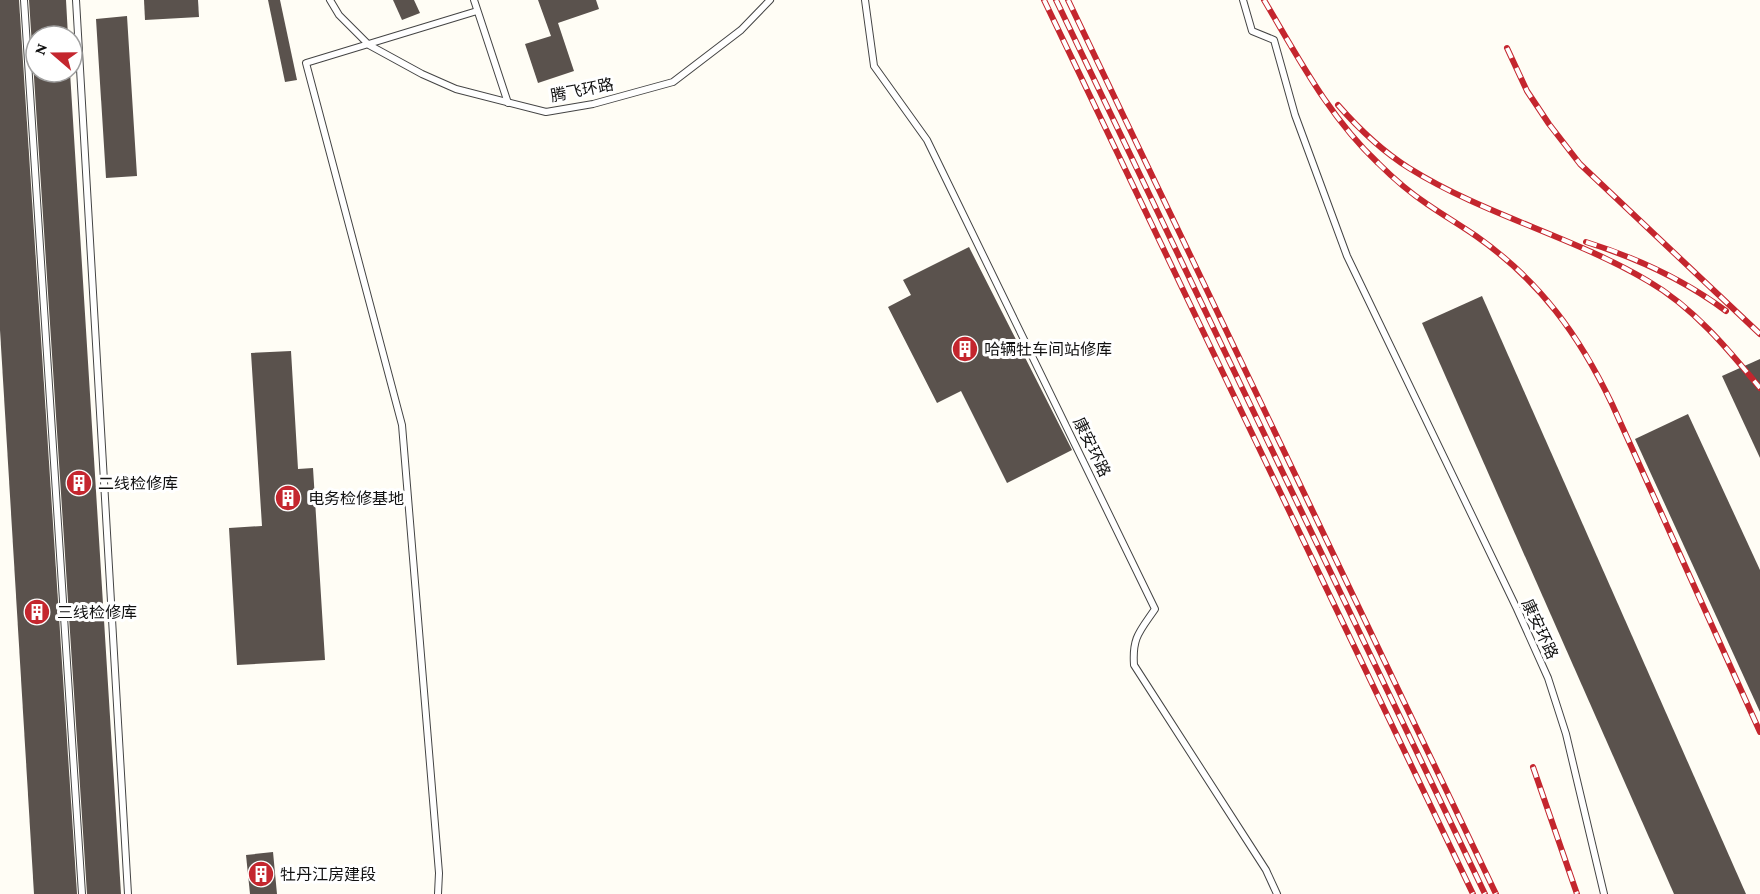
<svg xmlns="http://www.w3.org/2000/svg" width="1760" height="894" font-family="'Crimson Pro','Noto Sans SC',serif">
<rect width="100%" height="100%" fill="#fffdf5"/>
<!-- building -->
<g fill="#5a524d">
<polygon points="0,0 19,0 77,894 34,894 0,330"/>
<polygon points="29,0 66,0 68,36 36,36 36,72 70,72 121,894 87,894"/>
<polygon points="144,0 198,0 199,17 145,20"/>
<polygon points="268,0 280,0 297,80 285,82"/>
<polygon points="393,0 414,0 420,13 402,20"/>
<polygon points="538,0 596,0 599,9 558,23 574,71 538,83 525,44 551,36"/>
<polygon points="127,16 137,176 106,178 96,19"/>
<polygon points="969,247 1072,450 1007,483 961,391 937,403 888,307 911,295 903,280"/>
<polygon points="1482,296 1746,894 1674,894 1422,323"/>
<polygon points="291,351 298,469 313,468 325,660 237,665 229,528 262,526 251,353"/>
<polygon points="1760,359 1760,458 1722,376"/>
<polygon points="1688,414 1760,570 1760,712 1635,439"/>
<polygon points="273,852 277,894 250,894 246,855"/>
</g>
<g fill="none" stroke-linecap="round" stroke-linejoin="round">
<!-- service casing -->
<g stroke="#444" stroke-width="8">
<g id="service">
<polyline points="24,0 82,894"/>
<polyline points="76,0 128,894"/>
<polyline points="330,0 339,15 369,45 422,74 456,89 546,112 593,104 673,82 741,30 770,0"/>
<polyline points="474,0 508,103"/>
<path d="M865,0L874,66L927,140L1155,609C1140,631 1132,637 1134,665L1266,870L1277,894"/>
<polyline points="1243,0 1252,31 1274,40 1295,115 1347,256 1517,609 1548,678 1566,734 1604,894"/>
<polyline points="438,894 439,873 402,425 306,63 477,11"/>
</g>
</g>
<!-- service -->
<use href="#service" stroke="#fff" stroke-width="6"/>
<!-- rail casing -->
<g stroke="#c4262e" stroke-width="6">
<g id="rail">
<polyline points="1044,0 1473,894"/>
<polyline points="1056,0 1485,894"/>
<polyline points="1068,0 1496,894"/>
<path d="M1264,0C1298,57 1329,117 1378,163C1393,178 1409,192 1427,204C1443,215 1460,225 1476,236C1540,281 1579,335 1612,404L1760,732"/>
<polyline points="1507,48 1527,91 1549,124 1580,164 1760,334"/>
<path d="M1338,105C1359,129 1382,151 1409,168C1484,215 1572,236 1648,281C1693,307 1728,349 1760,388"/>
<path d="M1586,242C1637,258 1683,279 1726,311"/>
<polyline points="1533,767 1577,894"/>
</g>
</g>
<!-- rail -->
<use href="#rail" stroke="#fff" stroke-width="4" stroke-dasharray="11" stroke-linecap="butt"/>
</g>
<!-- icons -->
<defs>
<g id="building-disc" transform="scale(1.35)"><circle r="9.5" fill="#c4262e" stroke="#fff"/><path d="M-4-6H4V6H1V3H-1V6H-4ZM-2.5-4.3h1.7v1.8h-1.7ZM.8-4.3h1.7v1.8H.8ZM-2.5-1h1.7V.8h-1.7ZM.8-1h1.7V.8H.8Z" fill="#fff"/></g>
</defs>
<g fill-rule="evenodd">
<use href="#building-disc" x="965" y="349"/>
<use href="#building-disc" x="79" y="483"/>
<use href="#building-disc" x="288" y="498"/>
<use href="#building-disc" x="37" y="612"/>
<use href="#building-disc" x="261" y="874"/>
</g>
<g text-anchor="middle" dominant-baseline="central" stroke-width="6" stroke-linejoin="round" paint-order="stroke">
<!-- street labels -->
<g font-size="16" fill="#111" stroke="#fff">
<text transform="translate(582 90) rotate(-11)">腾飞环路</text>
<text transform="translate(1092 447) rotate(64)">康安环路</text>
<text transform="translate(1540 629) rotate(65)">康安环路</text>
</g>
<!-- poi labels -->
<g font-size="16" fill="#111" stroke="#fff" text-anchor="start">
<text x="984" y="349">哈辆牡车间站修库</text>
<text x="98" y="483">二线检修库</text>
<text x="308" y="498">电务检修基地</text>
<text x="57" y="612">三线检修库</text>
<text x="280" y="874">牡丹江房建段</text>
</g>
</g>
<!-- north arrow -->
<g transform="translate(54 54) rotate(290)"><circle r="28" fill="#ffffff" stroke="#a0a0a0" stroke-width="1.5"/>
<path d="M0-4.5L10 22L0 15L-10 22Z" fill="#c4262e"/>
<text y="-9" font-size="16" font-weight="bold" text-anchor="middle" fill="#111111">N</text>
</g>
</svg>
